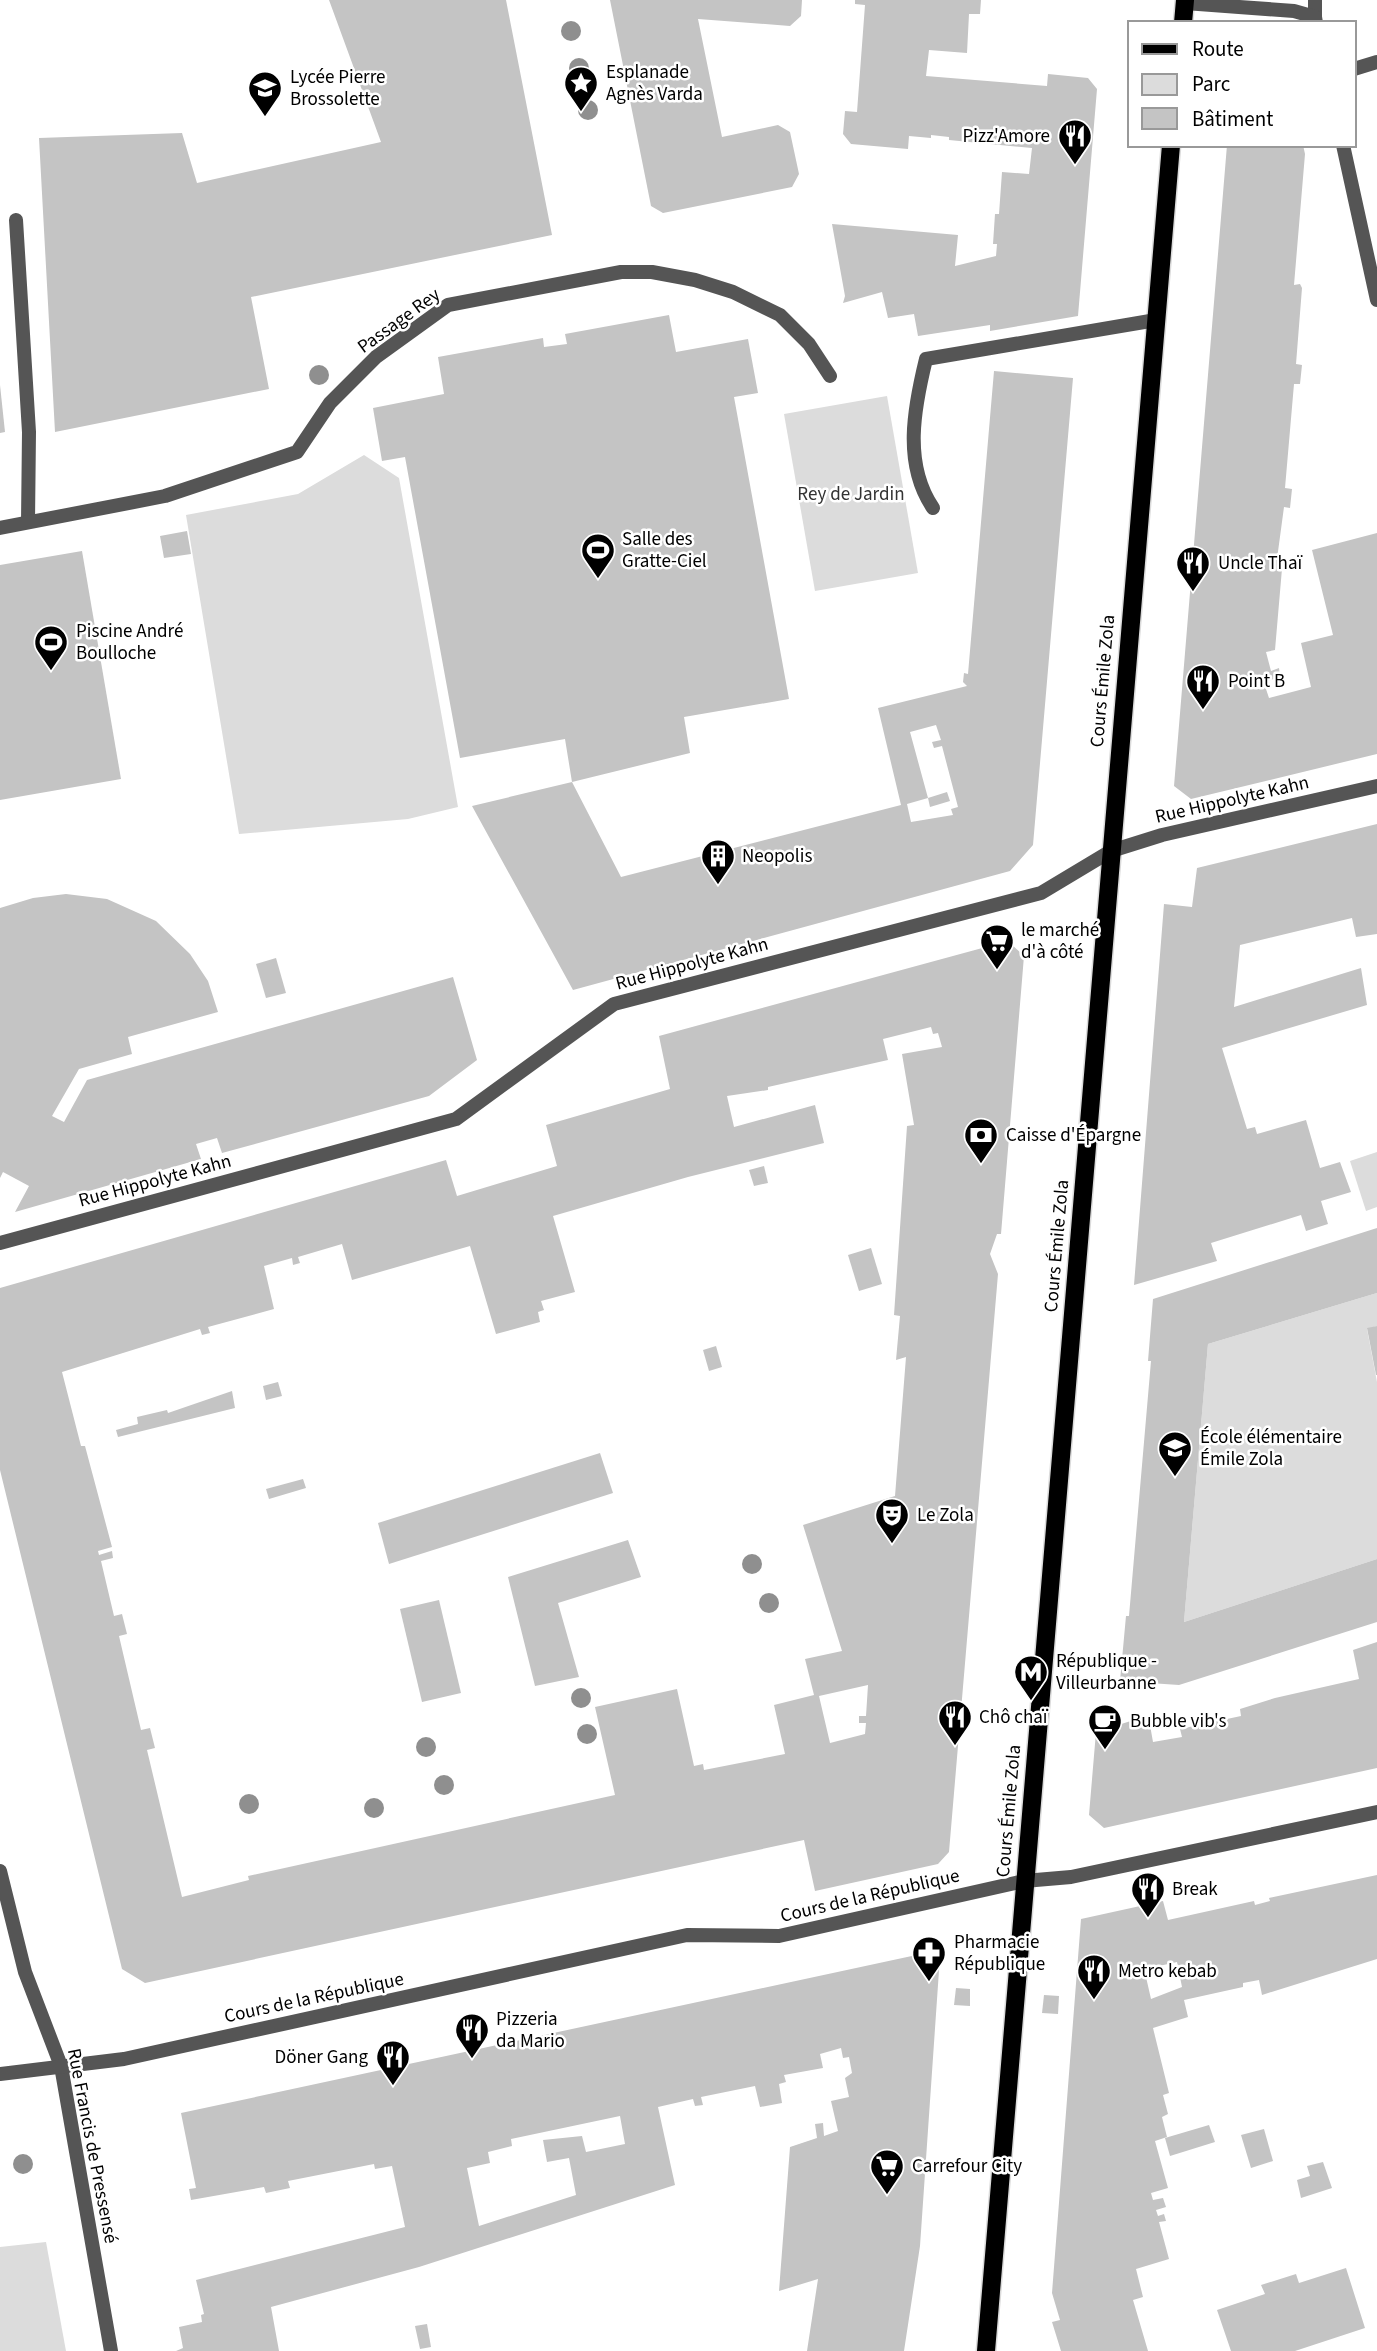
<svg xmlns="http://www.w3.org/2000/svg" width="1377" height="2351" font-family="'Source Sans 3',sans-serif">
<rect width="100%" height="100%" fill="#fff"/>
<!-- green -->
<g fill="#dcdcdc">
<polygon points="887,396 918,573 815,591 784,414"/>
<polygon points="364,455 399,478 458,807 408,819 239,834 186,515 298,494"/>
<polygon points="1377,1152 1377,1207 1366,1211 1350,1161"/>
<polygon points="1377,1293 1377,1326 1367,1329 1377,1382 1377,1559 1184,1622 1208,1344"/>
<polygon points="46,2242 66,2351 0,2351 0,2247"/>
</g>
<!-- building -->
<g fill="#c4c4c4" fill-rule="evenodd">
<polygon points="329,0 506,0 552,235 251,297 269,389 55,432 39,138 182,133 197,183 381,142"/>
<polygon points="610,0 802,0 801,16 790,26 698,19 722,137 778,125 790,132 799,174 792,187 663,213 651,206"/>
<polygon points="855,0 981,0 980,14 969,14 967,53 929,50 926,76 1047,86 1048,74 1088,78 1097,89 1078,316 990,331 990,325 918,336 914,314 888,318 882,292 843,303 845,296 832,224 958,235 955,266 996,256 997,244 993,244 995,214 999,214 1002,172 1029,174 1032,148 949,140 949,137 931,135 931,138 909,136 908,149 851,144 843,134 845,111 857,112 865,5 855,4"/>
<polygon points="1227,145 1303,145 1305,154 1294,285 1300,284 1302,288 1296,364 1302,365 1300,384 1294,384 1285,488 1292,489 1290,508 1284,507 1277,559 1283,557 1275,650 1266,652 1271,671 1279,668 1280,676 1264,683 1269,698 1311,687 1301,643 1333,635 1312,550 1377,533 1377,754 1191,799 1174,786"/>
<polygon points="669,315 676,352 748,339 758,393 734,397 789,699 684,717 690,753 572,782 565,739 460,758 405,457 382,461 373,408 444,394 438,357 543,338 544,347 567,344 565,334"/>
<path d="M994,371L1073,378L1033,845L1010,871L573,990L472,806L572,782L621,877L901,805L878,708L967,686L963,682L964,673L968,674ZM936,725L941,740L932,742L934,748L942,746L958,807L951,809L953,815L911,822L907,804L928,798L910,732Z"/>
<polygon points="0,385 5,432 0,433"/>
<polygon points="187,531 191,554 164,558 160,536"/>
<polygon points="82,551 121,779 0,800 0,565"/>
<polygon points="947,792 950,801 930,807 928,798"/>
<polygon points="1377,824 1377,934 1356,937 1352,918 1240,945 1234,1007 1361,968 1367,1005 1222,1048 1247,1129 1255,1127 1257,1134 1306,1120 1320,1168 1340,1162 1351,1192 1321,1201 1328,1224 1306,1231 1301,1215 1211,1243 1217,1261 1134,1285 1164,904 1192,907 1197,868"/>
<polygon points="66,894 107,899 156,921 190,954 208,981 218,1012 128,1037 132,1054 79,1069 52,1116 64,1122 87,1080 453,977 477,1060 429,1096 222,1153 217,1138 196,1144 201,1159 15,1212 29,1186 3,1172 0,1178 0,908 33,898"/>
<path d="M1008,941L1024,956L1001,1234H997L990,1254L998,1274L949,1852L938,1864L815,1891L804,1840L145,1983L122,1969L0,1470V1288L446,1160L457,1196L557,1166L546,1125L670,1089L659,1036ZM931,1027L933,1034L938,1033L942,1047L902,1054L914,1125L907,1126L894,1315L900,1316L896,1360L906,1357L895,1496L803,1525L842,1651L805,1659L814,1695L774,1705L785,1754L704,1770L703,1764L694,1766L677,1689L595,1707L615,1795L248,1876L249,1880L182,1897L147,1750L155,1748L150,1728L141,1730L119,1636L127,1634L122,1614L114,1616L101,1561L113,1558L112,1551L99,1555L98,1551L112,1547L85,1446H81L62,1372L200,1329L202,1335L210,1333L208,1327L274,1309L264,1266L292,1258L293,1265L300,1263L298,1257L342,1244L352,1280L470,1246L496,1334L540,1322L538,1312L544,1310L541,1301L575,1292L553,1216L688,1177L824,1143L815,1105L734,1127L727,1096L768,1090V1087L888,1060L883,1039ZM868,1685L866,1716H859V1723H866L865,1734L830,1743L819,1696Z"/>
<polygon points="276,958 286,993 266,998 256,964"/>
<polygon points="764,1166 768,1183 754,1186 749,1170"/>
<polygon points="1377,1228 1377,1293 1208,1344 1184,1622 1377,1559 1377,1622 1179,1685 1120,1681 1126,1616 1129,1616 1151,1361 1148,1361 1153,1299"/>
<polygon points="871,1248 882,1284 859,1291 848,1255"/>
<polygon points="1377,1326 1377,1375 1376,1375 1367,1328"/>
<polygon points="716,1346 722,1367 709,1371 703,1350"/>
<polygon points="278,1382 282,1396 266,1400 263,1386"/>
<polygon points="232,1391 235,1408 118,1437 116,1430 138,1424 137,1417 167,1410 168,1413"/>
<polygon points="600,1453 613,1493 389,1564 378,1523"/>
<polygon points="303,1479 306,1488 269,1499 266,1489"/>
<polygon points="628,1540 641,1577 558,1603 579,1677 535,1686 508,1577"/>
<polygon points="439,1600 461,1693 422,1702 400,1609"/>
<polygon points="1377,1642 1377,1768 1104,1828 1089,1815 1096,1732 1156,1713 1158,1723 1150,1725 1153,1742 1182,1737 1180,1729 1241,1716 1240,1709 1275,1698 1359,1679 1353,1650"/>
<path d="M1377,1875V1959L1262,1995L1259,1980L1243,1983V1987L1184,2000L1188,2017L1153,2028L1169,2093L1163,2095L1168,2114L1162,2117L1167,2137L1155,2141L1168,2188L1151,2193L1153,2200L1163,2198L1166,2207L1156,2210L1158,2216L1164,2214L1166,2221L1159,2222L1169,2259L1136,2269L1143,2297L1133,2300L1148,2351H1061L1052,2322L1060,2320L1052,2293L1081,1919L1163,1901L1168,1920L1254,1901L1255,1905L1270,1901L1269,1898ZM1177,1962L1182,1987L1151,1999L1146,1977L1151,1976L1150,1968Z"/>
<path d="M935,1951L940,1956L920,2246L904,2351H807L818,2279L779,2291L790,2147L817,2138L815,2124L823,2123L824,2136L838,2131L831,2101L849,2097L845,2078L852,2073L849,2057L843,2058L841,2048L820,2054L823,2068L784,2075L786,2082L779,2084L782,2103L760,2107L755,2086L701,2097L703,2105L695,2106L693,2099L658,2107L675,2185L419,2267L271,2307L279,2351H176L183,2348L179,2327L202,2322L201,2315L204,2314L196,2280L405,2227L392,2166L375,2169L374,2164L288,2181L290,2188L266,2193L264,2187L191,2200L189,2189L196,2188L181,2113ZM620,2116L625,2144L586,2152L582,2136L543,2140L547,2162L569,2158L576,2195L479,2226L467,2168L490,2163L488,2152L512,2146L511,2139Z"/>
<polygon points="956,1988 970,1989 970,2006 954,2005"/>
<polygon points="1044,1995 1059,1996 1058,2014 1042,2013"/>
<polygon points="1209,2125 1215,2142 1170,2156 1165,2138"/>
<polygon points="1264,2129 1273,2161 1251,2168 1241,2135"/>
<polygon points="1323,2162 1332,2188 1301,2198 1297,2180 1310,2176 1307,2166"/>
<polygon points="1346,2268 1365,2328 1295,2351 1231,2351 1217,2310 1265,2294 1261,2285 1296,2274 1299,2283"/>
<polygon points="427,2324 431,2347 420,2349 415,2326"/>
</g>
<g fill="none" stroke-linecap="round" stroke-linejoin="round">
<!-- primary casing -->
<g stroke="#dbdbdb" stroke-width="21">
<g id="primary">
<polyline points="1183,23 1185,0"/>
<polyline points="986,2351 1171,145"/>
</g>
</g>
<!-- service -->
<g stroke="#555" stroke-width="14">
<polyline points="1354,69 1377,62"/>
<polyline points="16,220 29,432 28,522"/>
<path d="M933,508C903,464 914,408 926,359L1156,320"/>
</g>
<!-- pedestrian -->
<polyline stroke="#555" stroke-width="14" points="1315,17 1315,0"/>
<!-- minor -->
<g stroke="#555" stroke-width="14">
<polyline points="1185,3 1294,11 1315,17 1316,23"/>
<polyline points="1343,145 1377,300"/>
<polyline points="0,528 165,496 297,452 330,403 376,357 448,305 621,272 652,272 695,280 733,292 780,315 809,344 830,376"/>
<polyline points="0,1243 456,1119 614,1004 1041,893 1111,851 1162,835 1377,786"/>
</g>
<!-- tertiary -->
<g stroke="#555" stroke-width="14">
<polyline points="0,1871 25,1972 61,2066 111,2351"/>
<polyline points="0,2074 124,2059 687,1935 779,1936 1024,1881 1071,1877 1377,1812"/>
</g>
<!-- primary -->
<use href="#primary" stroke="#000" stroke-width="18"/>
</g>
<!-- trees -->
<g fill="#8f8f8f">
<circle cx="571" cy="31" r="10"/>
<circle cx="579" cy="68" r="10"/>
<circle cx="588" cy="110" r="10"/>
<circle cx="319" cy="375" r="10"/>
<circle cx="752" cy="1564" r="10"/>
<circle cx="769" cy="1603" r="10"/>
<circle cx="581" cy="1698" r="10"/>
<circle cx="587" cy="1734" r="10"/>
<circle cx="426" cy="1747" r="10"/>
<circle cx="444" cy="1785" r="10"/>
<circle cx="249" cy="1804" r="10"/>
<circle cx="374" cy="1808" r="10"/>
<circle cx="23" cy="2164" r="10"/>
</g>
<!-- icons -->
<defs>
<g id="sight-pin" transform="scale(1.75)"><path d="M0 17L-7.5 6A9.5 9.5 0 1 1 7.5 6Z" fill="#000" stroke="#fff"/><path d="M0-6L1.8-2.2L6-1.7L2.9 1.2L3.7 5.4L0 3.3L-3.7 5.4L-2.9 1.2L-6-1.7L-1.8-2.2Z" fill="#fff"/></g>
<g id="school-pin" transform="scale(1.75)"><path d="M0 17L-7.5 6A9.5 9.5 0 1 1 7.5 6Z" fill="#000" stroke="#fff"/><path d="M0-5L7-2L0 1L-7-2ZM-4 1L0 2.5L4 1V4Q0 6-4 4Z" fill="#fff"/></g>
<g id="restaurant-pin" transform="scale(1.75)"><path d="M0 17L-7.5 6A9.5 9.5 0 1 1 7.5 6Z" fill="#000" stroke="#fff"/><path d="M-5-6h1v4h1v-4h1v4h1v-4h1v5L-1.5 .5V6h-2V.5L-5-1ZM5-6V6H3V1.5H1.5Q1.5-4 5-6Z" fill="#fff"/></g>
<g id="stadium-pin" transform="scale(1.75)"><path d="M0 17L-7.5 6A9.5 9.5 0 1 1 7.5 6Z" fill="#000" stroke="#fff"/><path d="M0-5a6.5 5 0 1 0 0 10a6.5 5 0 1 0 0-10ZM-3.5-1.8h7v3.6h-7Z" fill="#fff"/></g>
<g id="building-pin" transform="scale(1.75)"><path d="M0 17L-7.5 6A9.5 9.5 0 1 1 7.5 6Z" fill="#000" stroke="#fff"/><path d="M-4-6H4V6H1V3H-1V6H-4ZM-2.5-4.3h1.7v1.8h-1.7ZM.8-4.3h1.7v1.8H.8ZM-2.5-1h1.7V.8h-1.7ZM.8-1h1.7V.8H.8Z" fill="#fff"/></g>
<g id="supermarket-pin" transform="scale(1.75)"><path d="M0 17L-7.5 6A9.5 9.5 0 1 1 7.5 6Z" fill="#000" stroke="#fff"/><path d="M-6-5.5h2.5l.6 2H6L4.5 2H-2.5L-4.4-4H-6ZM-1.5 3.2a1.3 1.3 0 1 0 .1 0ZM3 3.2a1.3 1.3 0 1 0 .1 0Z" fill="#fff"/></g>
<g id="bank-pin" transform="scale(1.75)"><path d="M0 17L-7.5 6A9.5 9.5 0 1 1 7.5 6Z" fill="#000" stroke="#fff"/><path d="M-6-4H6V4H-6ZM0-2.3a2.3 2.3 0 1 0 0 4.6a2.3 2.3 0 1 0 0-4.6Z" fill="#fff"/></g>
<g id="theatre-pin" transform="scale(1.75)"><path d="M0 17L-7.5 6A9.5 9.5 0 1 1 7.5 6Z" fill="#000" stroke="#fff"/><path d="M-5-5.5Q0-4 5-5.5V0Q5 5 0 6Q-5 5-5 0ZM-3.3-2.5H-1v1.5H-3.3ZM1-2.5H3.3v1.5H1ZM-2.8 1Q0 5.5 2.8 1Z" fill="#fff"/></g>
<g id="metro-pin" transform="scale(1.75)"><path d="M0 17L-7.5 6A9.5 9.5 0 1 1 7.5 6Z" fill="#000" stroke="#fff"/><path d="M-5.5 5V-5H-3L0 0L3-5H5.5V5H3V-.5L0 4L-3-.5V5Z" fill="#fff"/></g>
<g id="cafe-pin" transform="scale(1.75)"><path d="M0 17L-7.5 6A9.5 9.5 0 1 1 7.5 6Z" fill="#000" stroke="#fff"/><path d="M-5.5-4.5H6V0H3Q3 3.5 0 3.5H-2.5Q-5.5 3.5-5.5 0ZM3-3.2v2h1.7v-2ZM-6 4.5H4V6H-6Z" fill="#fff"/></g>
<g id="pharmacy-pin" transform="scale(1.75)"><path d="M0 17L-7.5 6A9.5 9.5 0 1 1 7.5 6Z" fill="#000" stroke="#fff"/><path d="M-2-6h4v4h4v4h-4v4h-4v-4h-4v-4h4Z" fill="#fff"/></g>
</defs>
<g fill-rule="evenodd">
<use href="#sight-pin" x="581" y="83"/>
<use href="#school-pin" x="265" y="88"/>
<use href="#restaurant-pin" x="1075" y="136"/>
<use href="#stadium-pin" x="598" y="550"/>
<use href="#restaurant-pin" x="1193" y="563"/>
<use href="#stadium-pin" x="51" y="642"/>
<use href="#restaurant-pin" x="1203" y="681"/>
<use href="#building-pin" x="718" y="856"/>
<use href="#supermarket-pin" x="997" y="941"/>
<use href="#bank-pin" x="981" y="1135"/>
<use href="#school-pin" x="1175" y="1448"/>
<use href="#theatre-pin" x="892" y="1515"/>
<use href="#metro-pin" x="1031" y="1672"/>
<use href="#restaurant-pin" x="955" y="1717"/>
<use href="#cafe-pin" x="1105" y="1721"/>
<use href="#restaurant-pin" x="1148" y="1889"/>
<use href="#pharmacy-pin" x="929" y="1953"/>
<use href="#restaurant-pin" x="1094" y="1971"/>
<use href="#restaurant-pin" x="472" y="2030"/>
<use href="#restaurant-pin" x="393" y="2057"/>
<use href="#supermarket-pin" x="887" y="2166"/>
</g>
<g text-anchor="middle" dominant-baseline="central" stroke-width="5" stroke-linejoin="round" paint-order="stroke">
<!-- poi labels -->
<g font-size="19" fill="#000" stroke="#fff" text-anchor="start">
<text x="606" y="72">Esplanade<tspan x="606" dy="22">Agnès Varda</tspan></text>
<text x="290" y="77">Lycée Pierre<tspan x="290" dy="22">Brossolette</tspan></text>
<text x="1050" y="136" text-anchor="end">Pizz'Amore</text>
<text x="622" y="539">Salle des<tspan x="622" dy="22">Gratte-Ciel</tspan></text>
<text x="1218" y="563">Uncle Thaï</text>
<text x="76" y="631">Piscine André<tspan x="76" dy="22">Boulloche</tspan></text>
<text x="1228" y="681">Point B</text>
<text x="742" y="856">Neopolis</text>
<text x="1021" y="930">le marché<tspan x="1021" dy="22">d'à côté</tspan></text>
<text x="1006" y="1135">Caisse d'Épargne</text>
<text x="1200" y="1437">École élémentaire<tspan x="1200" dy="22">Émile Zola</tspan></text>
<text x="917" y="1515">Le Zola</text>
<text x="1056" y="1661">République -<tspan x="1056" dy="22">Villeurbanne</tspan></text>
<text x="979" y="1717">Chô chaï</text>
<text x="1130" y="1721">Bubble vib's</text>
<text x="1172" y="1889">Break</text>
<text x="954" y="1942">Pharmacie<tspan x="954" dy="22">République</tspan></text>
<text x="1118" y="1971">Metro kebab</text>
<text x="496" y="2019">Pizzeria<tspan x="496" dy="22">da Mario</tspan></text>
<text x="368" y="2057" text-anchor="end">Döner Gang</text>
<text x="912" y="2166">Carrefour City</text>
</g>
<!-- street labels -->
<g font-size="19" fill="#000" stroke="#fff">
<text transform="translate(399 321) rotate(-36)">Passage Rey</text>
<text transform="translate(1103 681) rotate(-85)">Cours Émile Zola</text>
<text transform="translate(1232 800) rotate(-13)">Rue Hippolyte Kahn</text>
<text transform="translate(692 964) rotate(-15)">Rue Hippolyte Kahn</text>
<text transform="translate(155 1181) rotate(-15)">Rue Hippolyte Kahn</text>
<text transform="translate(1057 1246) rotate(-85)">Cours Émile Zola</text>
<text transform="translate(1009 1811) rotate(-85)">Cours Émile Zola</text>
<text transform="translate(870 1896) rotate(-13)">Cours de la République</text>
<text transform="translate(314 1998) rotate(-12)">Cours de la République</text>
<text transform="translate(92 2146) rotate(79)">Rue Francis de Pressensé</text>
</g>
<!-- park labels -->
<g font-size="19" fill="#333" stroke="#fff">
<text x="851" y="494">Rey de Jardin</text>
</g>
</g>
<!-- legend -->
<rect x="1128" y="21" width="228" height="126" fill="#ffffff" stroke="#999999" stroke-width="2"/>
<rect x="1142" y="44" width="35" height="10" fill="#000000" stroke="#999999" stroke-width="2"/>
<text x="1192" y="56" font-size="21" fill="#000000">Route</text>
<rect x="1142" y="74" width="35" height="21" fill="#dcdcdc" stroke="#999999" stroke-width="2"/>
<text x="1192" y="91" font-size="21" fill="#000000">Parc</text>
<rect x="1142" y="108" width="35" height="21" fill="#c4c4c4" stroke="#999999" stroke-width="2"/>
<text x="1192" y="126" font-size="21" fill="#000000">Bâtiment</text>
</svg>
